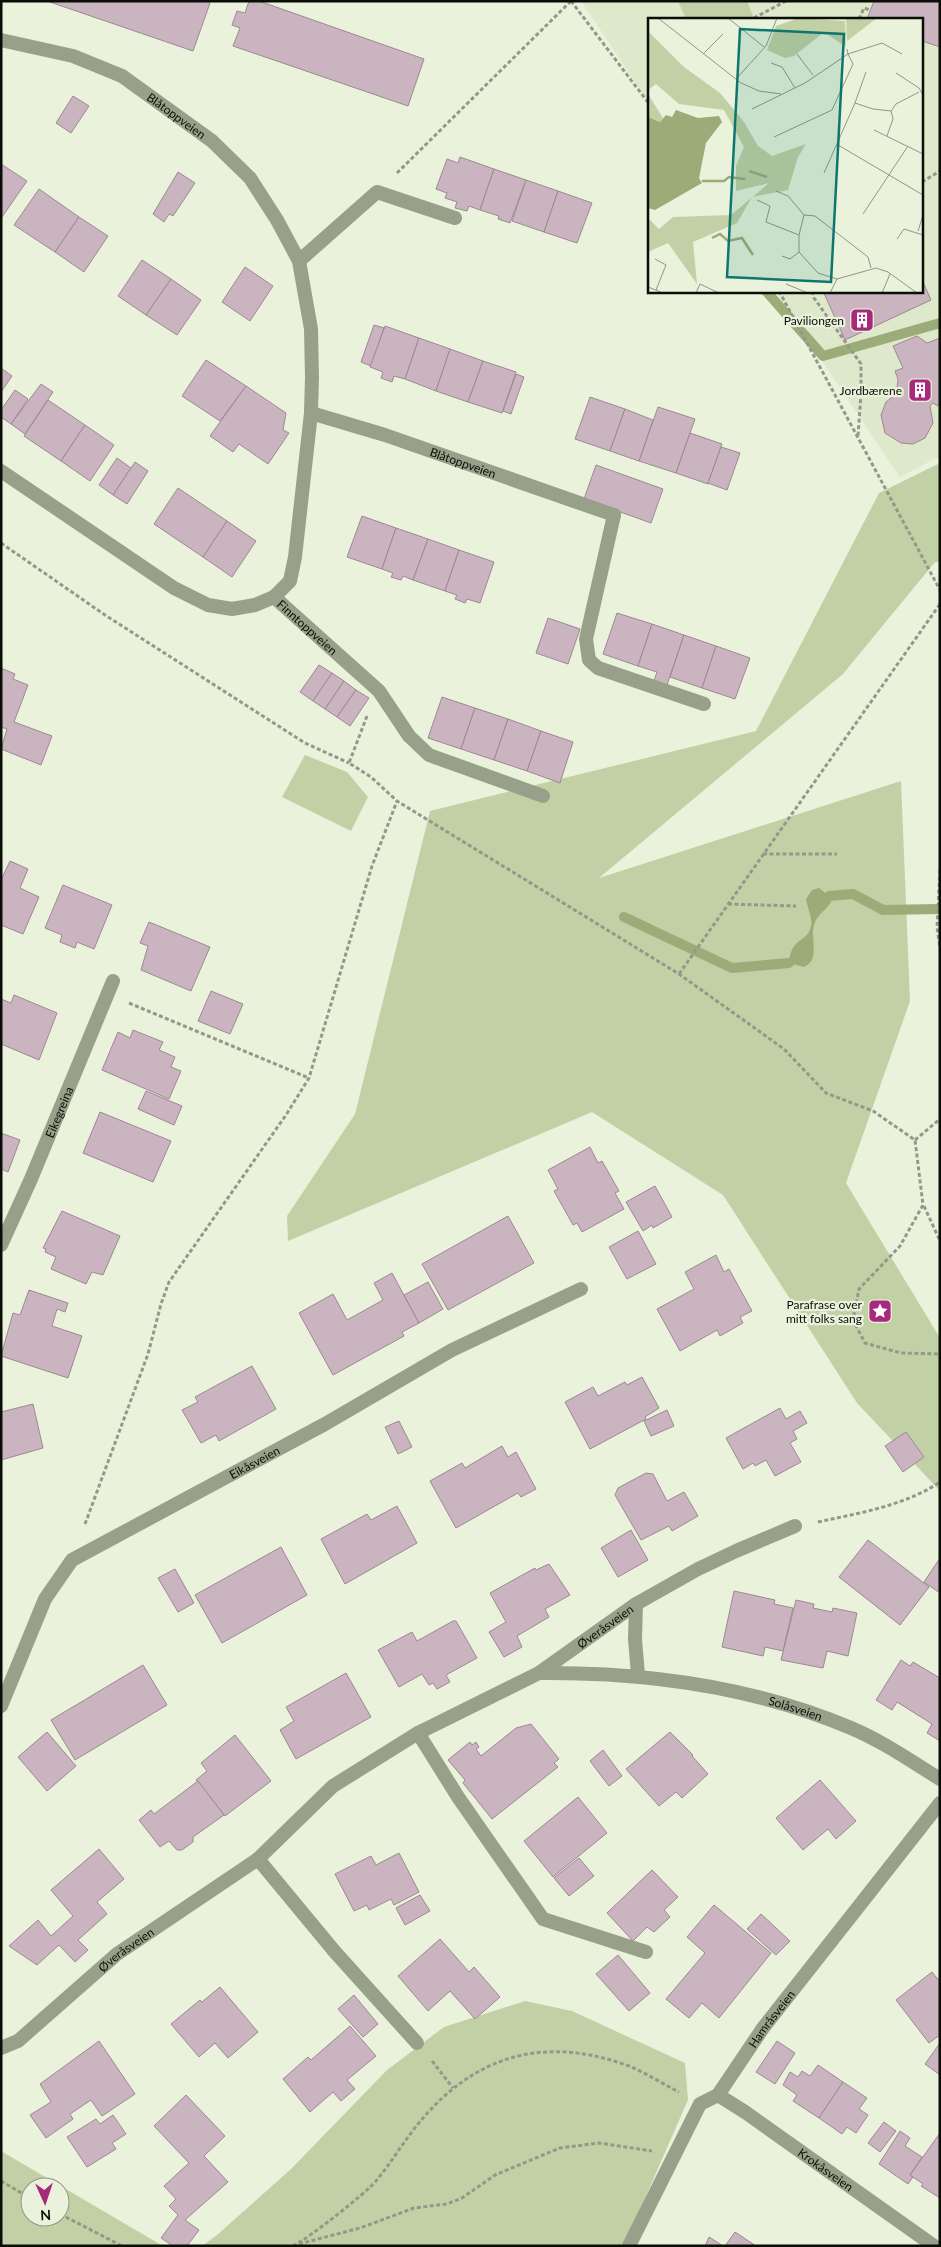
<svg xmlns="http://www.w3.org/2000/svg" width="941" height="2247" font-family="Lato,sans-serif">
<rect width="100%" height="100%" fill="#eaf2dc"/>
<!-- built -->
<polygon fill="#dee8cb" points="581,1 940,1 940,456 900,477 775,291 922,291 922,19 650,19 650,104"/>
<!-- green -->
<g fill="#c2d1a5" fill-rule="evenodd">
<polygon points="678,1 747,1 754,19 686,19"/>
<polygon points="940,463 940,562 935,562 843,674 599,878 901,781 910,1001 846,1183 940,1338 940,1491 857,1403 723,1195 592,1112 288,1241 287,1216 355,1114 430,811 756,731 879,493"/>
<polygon points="305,755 347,772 368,797 351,831 282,797"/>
<polygon points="525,2001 572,2011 685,2063 688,2100 624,2246 202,2246 217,2235 291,2169 387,2070 444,2027"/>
<path d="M1,2151L163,2246H1ZM30,2187H60V2217H30Z"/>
</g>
<!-- water -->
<path fill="#9bac78" d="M819,888L829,896L831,902C827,909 820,913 816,920C807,936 823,958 804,967L789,963C791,936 808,943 811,926C813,920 807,906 806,899L812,890Z"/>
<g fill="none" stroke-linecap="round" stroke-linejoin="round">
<!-- stream -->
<g stroke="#9bac78" stroke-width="10">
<polyline points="766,291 823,356 940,323"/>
<polyline points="829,896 853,894 883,910 940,909"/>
<polyline points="624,917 732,968 789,963"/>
</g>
</g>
<!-- building -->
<g fill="#cab4bf" stroke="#9d8893">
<polygon points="47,1 206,1 210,3 193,51"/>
<polygon points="249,1 259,1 424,59 408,106 233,46 240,28 232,25 237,11 245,13"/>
<polygon points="874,1 940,1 940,47 922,41 922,19 867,19"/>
<polygon points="73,96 89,106 71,133 56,123"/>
<polygon points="460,157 494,169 480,210 469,206 467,211 455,208 457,202 445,198 447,193 436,189 447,159 458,163"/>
<polygon points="1,164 27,181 2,217 1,216"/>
<polygon points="494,169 526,180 510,223 498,219 499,216 480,210"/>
<polygon points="178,172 195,183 173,216 169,214 164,222 153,214"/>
<polygon points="526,180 558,191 544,232 512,221"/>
<polygon points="39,189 79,217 55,252 14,225"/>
<polygon points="558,191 592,203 577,243 544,232"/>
<polygon points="79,217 108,236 84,272 55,252"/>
<polygon points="142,260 171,279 146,315 118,296"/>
<polygon points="245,267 273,286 250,321 222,302"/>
<polygon points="171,279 201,300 177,335 146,315"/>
<polygon points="922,280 931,300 845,340 823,291 922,291"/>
<polygon points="374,325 384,328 371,366 361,362"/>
<polygon points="385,326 419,338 405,379 394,376 392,382 381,378 383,372 370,367"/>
<polygon points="917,336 927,343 940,338 940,403 938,406 933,403 930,406 933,423 925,438 913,444 901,443 885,433 881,415 886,402 900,391 897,388 898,379 895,371 903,368 893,346"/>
<polygon points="419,338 450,349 436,391 405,379"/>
<polygon points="450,349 483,361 468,402 436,391"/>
<polygon points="206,360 246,386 220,421 182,396"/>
<polygon points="483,361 516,372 502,413 468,402"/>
<polygon points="1,368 12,376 1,392"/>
<polygon points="516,374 524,377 511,414 503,411"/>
<polygon points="41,384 53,392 25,434 11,424"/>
<polygon points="246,386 286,413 283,430 289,433 268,464 239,444 233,452 210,436"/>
<polygon points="15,390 28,399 11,424 1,417 1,410"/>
<polygon points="590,397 625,409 610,451 575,439"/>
<polygon points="48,400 85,425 61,461 24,436"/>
<polygon points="658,407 695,419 676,473 639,461"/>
<polygon points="625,409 653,420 639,461 610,451"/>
<polygon points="85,425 114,445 90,481 61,461"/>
<polygon points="690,433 722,444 708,484 676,473"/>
<polygon points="721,447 740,453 727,490 708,483"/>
<polygon points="117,458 131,468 113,495 99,485"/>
<polygon points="135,462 148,471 127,504 113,495"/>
<polygon points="596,465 663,489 651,523 584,499"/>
<polygon points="178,488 227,521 203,557 154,524"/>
<polygon points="362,516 396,528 382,569 347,557"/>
<polygon points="227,521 256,541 232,577 203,557"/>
<polygon points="396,528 428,539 413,580 403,576 401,580 391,577 393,573 382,569"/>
<polygon points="428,539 459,550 445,591 413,580"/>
<polygon points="459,550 494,562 480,603 467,599 465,603 455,599 457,595 445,591"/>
<polygon points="617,613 652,624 638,666 603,654"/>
<polygon points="548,618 580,629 568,664 536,653"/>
<polygon points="652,624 684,635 667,685 654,681 657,672 638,666"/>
<polygon points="684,635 716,646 702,688 670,677"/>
<polygon points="716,646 750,658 735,699 702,688"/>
<polygon points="319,665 332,673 313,701 300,692"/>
<polygon points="1,668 15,674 13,679 28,685 14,722 52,736 41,765 1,749 7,729 1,727"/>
<polygon points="332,673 344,681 325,709 313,701"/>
<polygon points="344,681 356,690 337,717 325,709"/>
<polygon points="356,690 369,698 350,726 337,717"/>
<polygon points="442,697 475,708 461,749 428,738"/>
<polygon points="475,708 508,719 494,760 461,749"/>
<polygon points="508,719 541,731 527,771 494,760"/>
<polygon points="541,731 573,742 560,783 527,771"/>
<polygon points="10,861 28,869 20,888 39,897 23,934 1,925 1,880"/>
<polygon points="63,885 112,905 94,949 77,942 75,948 60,942 62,935 45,928"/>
<polygon points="149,922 210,947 191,991 141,970 148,946 140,943"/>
<polygon points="211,991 243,1004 230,1034 198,1021"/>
<polygon points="14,995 57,1013 39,1060 1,1044 1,999 11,1003"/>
<polygon points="133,1030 163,1042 159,1050 175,1057 171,1067 181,1071 169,1099 102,1070 118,1032 130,1038"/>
<polygon points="146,1091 182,1106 174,1125 138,1109"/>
<polygon points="100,1112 171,1141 153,1182 83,1153"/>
<polygon points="1,1133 20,1140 8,1172 1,1169"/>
<polygon points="590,1147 598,1163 602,1161 619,1191 615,1193 624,1209 582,1232 577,1223 573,1225 554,1191 558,1189 548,1170"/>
<polygon points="655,1186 672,1217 653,1228 652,1225 643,1231 626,1202"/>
<polygon points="62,1211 120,1236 103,1275 92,1272 86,1284 51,1269 56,1257 45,1252 46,1249 43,1248"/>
<polygon points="508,1216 534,1263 448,1310 422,1264"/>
<polygon points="638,1231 656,1264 627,1279 609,1247"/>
<polygon points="716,1255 724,1272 729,1269 752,1311 740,1317 743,1323 720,1336 717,1330 680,1351 657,1309 694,1289 685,1272"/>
<polygon points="392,1273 419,1323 402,1332 404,1336 333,1375 299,1313 333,1294 347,1320 383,1300 374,1283"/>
<polygon points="428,1282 443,1309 419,1323 404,1295"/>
<polygon points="29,1290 68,1303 65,1312 57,1309 52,1326 82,1336 68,1378 1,1356 13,1313 20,1315"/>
<polygon points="252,1366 276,1409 219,1441 216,1435 201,1443 182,1410 198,1402 195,1397"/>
<polygon points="642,1377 659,1408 645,1417 646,1419 590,1449 565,1402 593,1387 598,1396 625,1382 627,1385"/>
<polygon points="33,1404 43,1448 1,1460 1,1412"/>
<polygon points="780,1408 786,1419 800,1411 807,1423 793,1431 797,1439 790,1443 801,1462 775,1476 766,1460 755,1466 753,1463 743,1469 726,1438"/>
<polygon points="667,1410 674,1426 651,1436 644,1421"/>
<polygon points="399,1421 412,1447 398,1454 385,1427"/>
<polygon points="906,1432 924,1457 903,1472 885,1446"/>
<polygon points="502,1446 508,1457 516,1452 536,1489 521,1497 518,1493 456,1528 430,1481 462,1463 465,1468"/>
<polygon points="646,1473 653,1474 667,1501 684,1492 698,1516 672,1531 669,1526 641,1540 615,1495 618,1488"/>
<polygon points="397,1506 417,1543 345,1584 321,1539 367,1514 371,1520"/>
<polygon points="631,1530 648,1560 618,1577 601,1548"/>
<polygon points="868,1540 929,1587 900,1625 839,1577"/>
<polygon points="281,1547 307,1595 222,1643 195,1595"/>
<polygon points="940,1558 940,1593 924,1582"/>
<polygon points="549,1564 570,1595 545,1609 549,1617 517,1636 522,1647 504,1657 489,1632 506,1622 490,1593 535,1568 536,1570"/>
<polygon points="175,1569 194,1603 178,1612 158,1578"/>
<polygon points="734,1591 775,1600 774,1604 793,1608 783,1651 765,1647 763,1656 722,1647"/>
<polygon points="796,1600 814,1604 813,1608 832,1612 833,1608 857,1613 848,1656 827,1651 823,1668 781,1660"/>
<polygon points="453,1621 456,1621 477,1658 446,1675 450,1682 437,1689 433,1683 429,1685 422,1674 399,1687 378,1650 412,1632 417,1641"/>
<polygon points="901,1660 910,1666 913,1662 940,1678 940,1741 927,1733 932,1724 897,1702 892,1710 876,1700"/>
<polygon points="143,1665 167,1705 75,1760 51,1720"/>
<polygon points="346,1673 371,1717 296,1759 280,1730 294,1721 286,1707"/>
<polygon points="531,1724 559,1759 554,1763 558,1767 492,1819 463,1783 465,1780 448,1760 470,1742 472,1745 476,1742 479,1747 476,1749 481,1756 516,1728"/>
<polygon points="47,1732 76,1766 47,1791 18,1757"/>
<polygon points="670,1732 693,1755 692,1756 708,1774 682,1798 676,1792 659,1806 626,1769"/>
<polygon points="235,1735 271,1781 225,1816 196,1780 207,1771 201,1763"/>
<polygon points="603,1750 622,1776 609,1786 590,1761"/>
<polygon points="820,1780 856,1821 836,1839 828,1829 803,1850 776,1818"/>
<polygon points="198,1781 224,1815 193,1837 193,1842 182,1850 177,1850 169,1841 160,1847 139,1820 151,1810 154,1814"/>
<polygon points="578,1797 607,1833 553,1877 524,1841"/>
<polygon points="99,1849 124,1879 97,1902 107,1914 78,1940 88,1950 75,1962 59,1945 37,1965 9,1946 38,1920 51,1936 73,1916 51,1890"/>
<polygon points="399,1853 419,1892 394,1905 391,1899 369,1910 367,1905 354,1911 335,1874 371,1856 376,1865"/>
<polygon points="579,1858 594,1876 569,1896 554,1878"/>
<polygon points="652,1870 678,1897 664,1910 670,1917 654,1932 647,1927 633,1941 607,1913"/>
<polygon points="420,1895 430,1911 405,1925 396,1908"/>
<polygon points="714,1905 771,1953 719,2018 702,2003 689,2018 666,1999 705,1953 687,1937"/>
<polygon points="761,1914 790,1941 776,1955 747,1929"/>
<polygon points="440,1939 469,1972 474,1967 500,1997 475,2019 450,1991 428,2011 398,1976"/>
<polygon points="618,1955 650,1993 629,2011 596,1974"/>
<polygon points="932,1972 940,1982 940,2035 929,2043 896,2000"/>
<polygon points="220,1987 258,2032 228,2058 215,2043 199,2057 171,2024 200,2000 202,2002"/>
<polygon points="354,1995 378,2024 363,2037 338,2009"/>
<polygon points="350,2026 376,2056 347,2080 355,2089 341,2101 333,2092 310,2112 283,2079 308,2057 311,2060"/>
<polygon points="99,2041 135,2094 102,2116 91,2100 70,2114 73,2119 46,2138 30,2115 51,2102 40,2084"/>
<polygon points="777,2041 795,2053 775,2084 756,2072"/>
<polygon points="940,2043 940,2075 925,2064"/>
<polygon points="818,2065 843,2082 819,2118 793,2101 797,2095 783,2085 790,2072 798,2077 802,2071 810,2076"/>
<polygon points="843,2082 867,2098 859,2109 868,2115 856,2133 847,2127 842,2134 819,2118"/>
<polygon points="186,2095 225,2136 204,2156 228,2182 185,2220 199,2230 187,2246 173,2246 161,2238 178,2215 169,2206 176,2199 164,2186 189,2163 154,2126"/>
<polygon points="113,2115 126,2134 112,2143 116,2149 87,2167 67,2137 96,2119 100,2124"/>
<polygon points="884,2122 896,2131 880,2152 868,2143"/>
<polygon points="900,2131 910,2138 905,2146 922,2157 910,2175 913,2177 908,2184 879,2164"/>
<polygon points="940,2133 940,2198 921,2186 923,2184 910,2175"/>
<polygon points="735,2232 756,2246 725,2246"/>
<polygon points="709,2237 723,2246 705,2246"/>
</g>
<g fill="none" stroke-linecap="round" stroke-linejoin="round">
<!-- path -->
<g stroke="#939989" stroke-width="3" stroke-dasharray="4 2.5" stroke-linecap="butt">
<polyline points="571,1 650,105"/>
<polyline points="754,18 786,1"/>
<polyline points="859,19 864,8 870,10"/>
<polyline points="397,173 571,1"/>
<polyline points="922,182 940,171"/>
<polyline points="779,291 940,590"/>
<polyline points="812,291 814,298 861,364 861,394 858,436"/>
<polyline points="1,543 105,615 305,743 349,763"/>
<polyline points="367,716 349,763 371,777 397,801 679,974 784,1049 826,1093 873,1111 915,1140 923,1205 900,1246 859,1289 853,1320 865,1343 901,1353 940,1354"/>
<polyline points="763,854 837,854"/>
<polyline points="940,870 937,927 940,948"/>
<polyline points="728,904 796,906"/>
<polyline points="679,974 940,604"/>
<polyline points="129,1003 309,1078"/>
<polyline points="915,1140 940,1119"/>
<polyline points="924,1206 940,1241"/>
<path d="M818,1522C859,1513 904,1506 940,1482"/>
<polyline points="85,1524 148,1354 161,1304 169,1282 286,1115 309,1078 372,866 397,801"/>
<polyline points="432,2061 453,2088"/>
<polyline points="1,2181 30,2198"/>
<polyline points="60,2214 122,2246"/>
<polyline points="299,2244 360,2228 414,2208 447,2204 462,2198 495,2175 560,2148 599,2143 652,2151"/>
<path d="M293,2246C309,2238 365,2194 376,2181C390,2164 401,2146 414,2129C471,2056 542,2034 629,2066C646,2073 663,2084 679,2092"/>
</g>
<!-- service -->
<g stroke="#99a08a" stroke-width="14">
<polyline points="614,515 586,639 589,660 598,668 704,704"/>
<path id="s1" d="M274,597L379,691L409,736L429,755L543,796"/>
</g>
<!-- minor -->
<g stroke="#99a08a" stroke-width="14">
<path id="s2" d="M1,40L73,56L122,76L212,141L250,178L277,220L299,261L311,329L312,377L311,413L295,557L290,581L274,597L255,605L232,609L208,605L174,588L1,471"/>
<polyline points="299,261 377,192 455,218"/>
<path id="s3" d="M311,413L385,435L614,515"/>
<path id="s4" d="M1,1245L31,1179L113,981"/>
<polyline points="636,1604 635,1639 638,1675"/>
<path id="s5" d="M539,1673C645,1672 752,1686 851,1728C882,1741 911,1761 940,1779"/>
<path id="s6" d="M1,1706L45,1599L72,1560L325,1424L452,1350L581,1289"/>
<polyline points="418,1733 458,1797 543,1919 646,1952"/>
<polyline points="258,1859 335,1952 417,2043"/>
<path id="s7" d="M1,2048L18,2041L117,1954L258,1859L333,1786L418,1733L539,1673L636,1604L698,1569L736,1551L795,1526"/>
<path id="s8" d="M718,2095L745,2112L934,2246"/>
<path id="s9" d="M629,2246L700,2104L718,2095L763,2028L940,1803"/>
</g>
</g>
<!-- icons -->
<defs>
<g id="building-square" transform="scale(1.25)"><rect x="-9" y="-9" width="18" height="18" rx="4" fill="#a6297c" stroke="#eaf2dc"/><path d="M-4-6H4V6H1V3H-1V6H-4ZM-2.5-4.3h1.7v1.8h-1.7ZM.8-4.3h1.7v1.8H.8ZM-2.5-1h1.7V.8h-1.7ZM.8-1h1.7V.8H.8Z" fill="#fff"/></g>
<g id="sight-square" transform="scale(1.25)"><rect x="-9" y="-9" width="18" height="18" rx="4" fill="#a6297c" stroke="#eaf2dc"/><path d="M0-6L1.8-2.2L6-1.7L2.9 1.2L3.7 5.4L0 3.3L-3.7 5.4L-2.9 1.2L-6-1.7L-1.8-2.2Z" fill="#fff"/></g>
</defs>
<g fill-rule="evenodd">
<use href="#building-square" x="862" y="320"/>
<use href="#building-square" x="920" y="390"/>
<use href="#sight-square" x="880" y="1311"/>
</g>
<g text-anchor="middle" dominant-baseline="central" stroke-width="4.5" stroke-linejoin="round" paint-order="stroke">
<!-- street labels -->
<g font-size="12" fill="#0b0d07" stroke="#eaf2dc">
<text stroke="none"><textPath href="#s2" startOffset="194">Blåtoppveien</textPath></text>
<text stroke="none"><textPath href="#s3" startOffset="160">Blåtoppveien</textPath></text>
<text stroke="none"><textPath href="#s1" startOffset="45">Finntoppveien</textPath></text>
<text stroke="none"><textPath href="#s4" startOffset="145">Eikegreina</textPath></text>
<text stroke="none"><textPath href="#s6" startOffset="370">Eikåsveien</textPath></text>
<text stroke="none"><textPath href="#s7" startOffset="741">Øveråsveien</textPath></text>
<text stroke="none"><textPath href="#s5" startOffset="260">Solåsveien</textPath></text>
<text stroke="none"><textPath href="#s7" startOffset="160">Øveråsveien</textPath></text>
<text stroke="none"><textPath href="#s9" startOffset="272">Hamråsveien</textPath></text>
<text stroke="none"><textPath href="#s8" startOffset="131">Krokåsveien</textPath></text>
</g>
<!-- poi labels -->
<g font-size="12" fill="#0b0d07" stroke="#eaf2dc" text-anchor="end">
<text x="844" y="320">Paviliongen</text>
<text x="902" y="390">Jordbærene</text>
<text x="862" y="1304">Parafrase over<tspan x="862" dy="14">mitt folks sang</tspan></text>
</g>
</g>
<!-- overview -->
<g transform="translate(648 18)">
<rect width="275" height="275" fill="#eaf2dc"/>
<path d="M151,0L197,3L198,29L176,14L146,38L137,40L119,32L128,8ZM198,0H229L199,23ZM0,13L36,49L72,75L96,104L110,128L124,138L158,126L150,139L140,172L104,179L89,205L45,224L49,266L20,225L0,234V200L11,211L25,199L83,197L121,165L88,173V148L96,129L76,92L31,86L8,66L0,72ZM0,76L15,100L12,104L0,99Z" fill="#c2d1a5"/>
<path d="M28,92L50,100L71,98L74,104L58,125L51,160L54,165L7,192L0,190V99L12,104L18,97L24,99Z" fill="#9bac78"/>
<path fill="none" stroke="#9bac78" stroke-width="2.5" d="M101,153L119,159M54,163H76L81,159L97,161M64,220L72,216L80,223L94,220L105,237"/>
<path fill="none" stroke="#919687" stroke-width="1" d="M10,0L93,65L111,73L133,76M80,0L116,29M55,36L75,16M149,36L165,57M123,45L134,49L147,70M218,54L207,85L225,91L243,93L245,101L239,118M248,55L271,70L275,77M88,61L118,28L129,0M104,91L157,65L200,36L199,31M243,93L248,86L271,74M226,112L275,136M126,119L184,92L205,46L200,36L234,25L254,36M190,127L275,177M176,155L207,85M128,173L140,178L156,197L167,198L220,239L223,250M109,182L122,188L118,204L151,217M215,196L260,128M156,197L151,217V234L170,255L189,261L228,250L240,254L269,275M270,213L275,197M249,221L256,211L275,217M134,238L142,241L151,234M7,241L18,247L8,272M138,266L160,275M0,269L15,275M48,275L52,266L71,275M182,275L189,261M234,275L242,256"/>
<path fill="#0f766e" fill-opacity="0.15" stroke="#0f766e" stroke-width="2.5" d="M92,11L196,16L183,264L79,259Z"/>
<rect width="275" height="275" fill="none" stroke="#0b0d07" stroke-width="2.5"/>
</g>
<!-- border -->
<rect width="941" height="2247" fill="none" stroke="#0b0d07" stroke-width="5"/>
<!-- north arrow -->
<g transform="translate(45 2202) rotate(177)"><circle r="24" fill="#eaf2dc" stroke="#919687"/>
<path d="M0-4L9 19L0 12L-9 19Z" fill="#a6297c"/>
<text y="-8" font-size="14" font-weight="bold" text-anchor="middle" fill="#0b0d07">N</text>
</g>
</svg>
